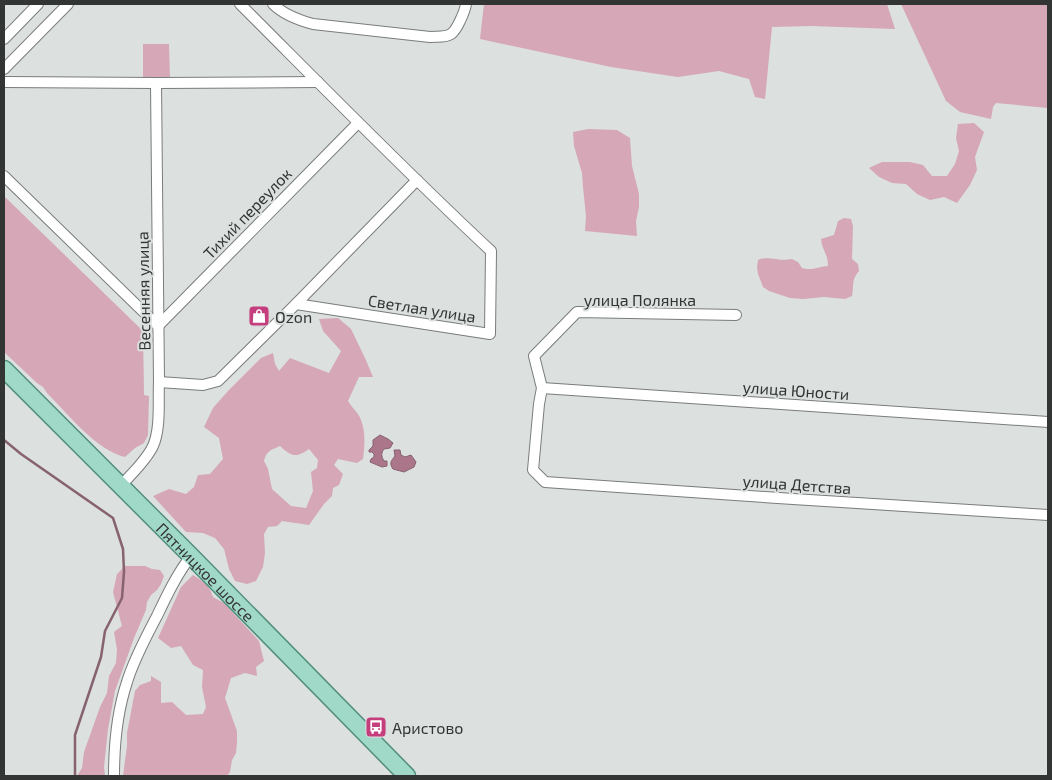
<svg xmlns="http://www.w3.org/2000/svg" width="1052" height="780" font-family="'Exo 2',sans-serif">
<rect width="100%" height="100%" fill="#dce0df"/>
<!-- green -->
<g fill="#d5a7b7" fill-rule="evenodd">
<polygon points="484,4 887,4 895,29 811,26 772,27 765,99 755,97 749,79 719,71 678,77 611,67 480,39"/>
<polygon points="901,4 1048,4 1048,108 996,103 993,107 991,119 960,112 946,101"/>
<polygon points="143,44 169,44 170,79 143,79"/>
<polygon points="974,123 984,132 975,157 977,170 970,185 957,203 944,197 930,200 917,194 906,184 892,183 879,177 869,168 882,162 910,162 923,165 932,176 947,176 955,164 959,151 956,138 958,124"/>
<polygon points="588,129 617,130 630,138 632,166 639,194 639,207 636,221 637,236 585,231 586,216 583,187 582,173 574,146 573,132"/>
<path d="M4,196L143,331L144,395L149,396L148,435L144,443L135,448L125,457C97,451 67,413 47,393L43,387L37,383L4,352Z"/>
<path d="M844,218L851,219L853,226L852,259L858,264L859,271C851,280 854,285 852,296L845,299L824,297L803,299L790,298L769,291L763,287L758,274L757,267L758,260C769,255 780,262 792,259L798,262L802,268C813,271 817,267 828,266C828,254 822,250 821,239L834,235L838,221Z"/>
<path d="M338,318L351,329L365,358L373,377H359L348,401C351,406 355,410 358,414C366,427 365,444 363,459L357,463L338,459L334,465L343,474L339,485L333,488L332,496L324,504L309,525L282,521L277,526L268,527L264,534L265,553L263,567L256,581L247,584L235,581L229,569L224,549L215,538L203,533L186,532L153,496L169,489L186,494L194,487L198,475L210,474L223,459L219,438L204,427L213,408L228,391L261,358L273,353L275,364L279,371L290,358L329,373L341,351L323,331L319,319ZM280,446C292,457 296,458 309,449L318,460L317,468L311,472L313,491L306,508L291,506L272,489L268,469L264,461C266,451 271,450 280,446Z"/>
<polygon points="125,566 145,566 152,569 160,570 164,576 161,584 157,590 151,595 147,602 146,610 134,638 115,691 108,729 104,767 105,776 77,776 82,768 84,752 100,707 107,693 109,676 116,663 117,649 114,632 122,626 113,592 117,574"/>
<path d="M193,575C203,581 210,586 213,597L224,603L259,641L264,661L256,667L257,676L245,673L231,678L225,698L237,731V741L236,753L232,760L230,772L227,776H123L127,746V733L135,691L140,685L151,681V676L161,682V703L172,702L186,715L203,714L206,707L202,687L203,670L193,665L181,646L171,648L158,638L181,587Z"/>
</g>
<!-- water -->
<g fill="#ab7689" stroke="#876270">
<path d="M380,435L388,439L393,443L390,448L384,449C381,453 381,456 384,461H387V466L382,467L370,462L371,459L374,457V454L372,452H369V450L373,446V440Z"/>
<path d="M394,450H400L401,455L405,457L411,455L416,462L414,467L404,472L393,469C389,463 391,461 395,456Z"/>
</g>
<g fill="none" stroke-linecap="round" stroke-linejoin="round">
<!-- stream -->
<polyline stroke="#876270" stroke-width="2.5" points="4,440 21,454 113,518 123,549 124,572 122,598 105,631 101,657 75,735 75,776"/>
<!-- street casing -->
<g stroke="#797c7b" stroke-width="12">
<g id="street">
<path d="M273,4C284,15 298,20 313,24L430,37C436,36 445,38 451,34C457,30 465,11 466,4"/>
<polyline points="4,39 38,4"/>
<polyline points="4,69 68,4"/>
<polyline points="4,82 156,83 318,82"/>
<polyline points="4,176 158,326 358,123"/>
<polyline points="296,304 417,180"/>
<polyline points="736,315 577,312 534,356 542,388 539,404 533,470 545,482 793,499 1048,515"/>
<path d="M159,382L203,385L218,381L296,304L490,334L491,251C405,171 323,87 240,4"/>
<polyline points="542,388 1048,422"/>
<path d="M121,486C131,474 146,461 153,446C161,428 158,401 159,382L156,83"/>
<path d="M114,776C114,745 117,712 127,682C134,659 146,637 157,616C167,595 177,574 191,556"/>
</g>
</g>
<!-- primary casing -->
<g stroke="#528f7d" stroke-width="19">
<g id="primary">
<path id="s1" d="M4,369L191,556L407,776"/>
</g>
</g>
<!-- street -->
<use href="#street" stroke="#fff" stroke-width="10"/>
<!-- primary -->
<use href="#primary" stroke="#a1d9c8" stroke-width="16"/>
</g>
<!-- icons -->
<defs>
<g id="shop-square" transform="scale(1.125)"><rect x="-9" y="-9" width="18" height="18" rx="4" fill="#c43d7c" stroke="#dce0df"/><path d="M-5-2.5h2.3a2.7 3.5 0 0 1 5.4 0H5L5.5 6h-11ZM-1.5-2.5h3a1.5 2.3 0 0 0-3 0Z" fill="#fff"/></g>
<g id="bus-square" transform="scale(1.125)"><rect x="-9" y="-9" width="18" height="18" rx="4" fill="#c43d7c" stroke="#dce0df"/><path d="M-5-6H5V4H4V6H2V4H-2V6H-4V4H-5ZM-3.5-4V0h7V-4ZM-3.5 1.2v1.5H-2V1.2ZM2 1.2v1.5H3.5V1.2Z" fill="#fff"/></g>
</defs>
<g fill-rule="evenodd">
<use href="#shop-square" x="259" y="316"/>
<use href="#bus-square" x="376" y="727"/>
</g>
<g text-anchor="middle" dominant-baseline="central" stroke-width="4" stroke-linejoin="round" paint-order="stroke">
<!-- street labels -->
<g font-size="16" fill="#333534" stroke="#dce0df">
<text transform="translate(247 213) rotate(-46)">Тихий переулок</text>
<text transform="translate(143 291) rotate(-91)">Весенняя улица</text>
<text x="640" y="299">улица Полянка</text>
<text transform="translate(422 308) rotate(9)">Светлая улица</text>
<text transform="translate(796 390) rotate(4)">улица Юности</text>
<text transform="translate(797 484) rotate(4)">улица Детства</text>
<text stroke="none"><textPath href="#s1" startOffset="286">Пятницкое шоссе</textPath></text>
</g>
<!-- poi labels -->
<g font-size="16" fill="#333534" stroke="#dce0df" text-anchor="start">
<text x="275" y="316">Ozon</text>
<text x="392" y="727">Аристово</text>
</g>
</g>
<!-- border -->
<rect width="1052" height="780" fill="none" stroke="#333534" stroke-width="10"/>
</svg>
